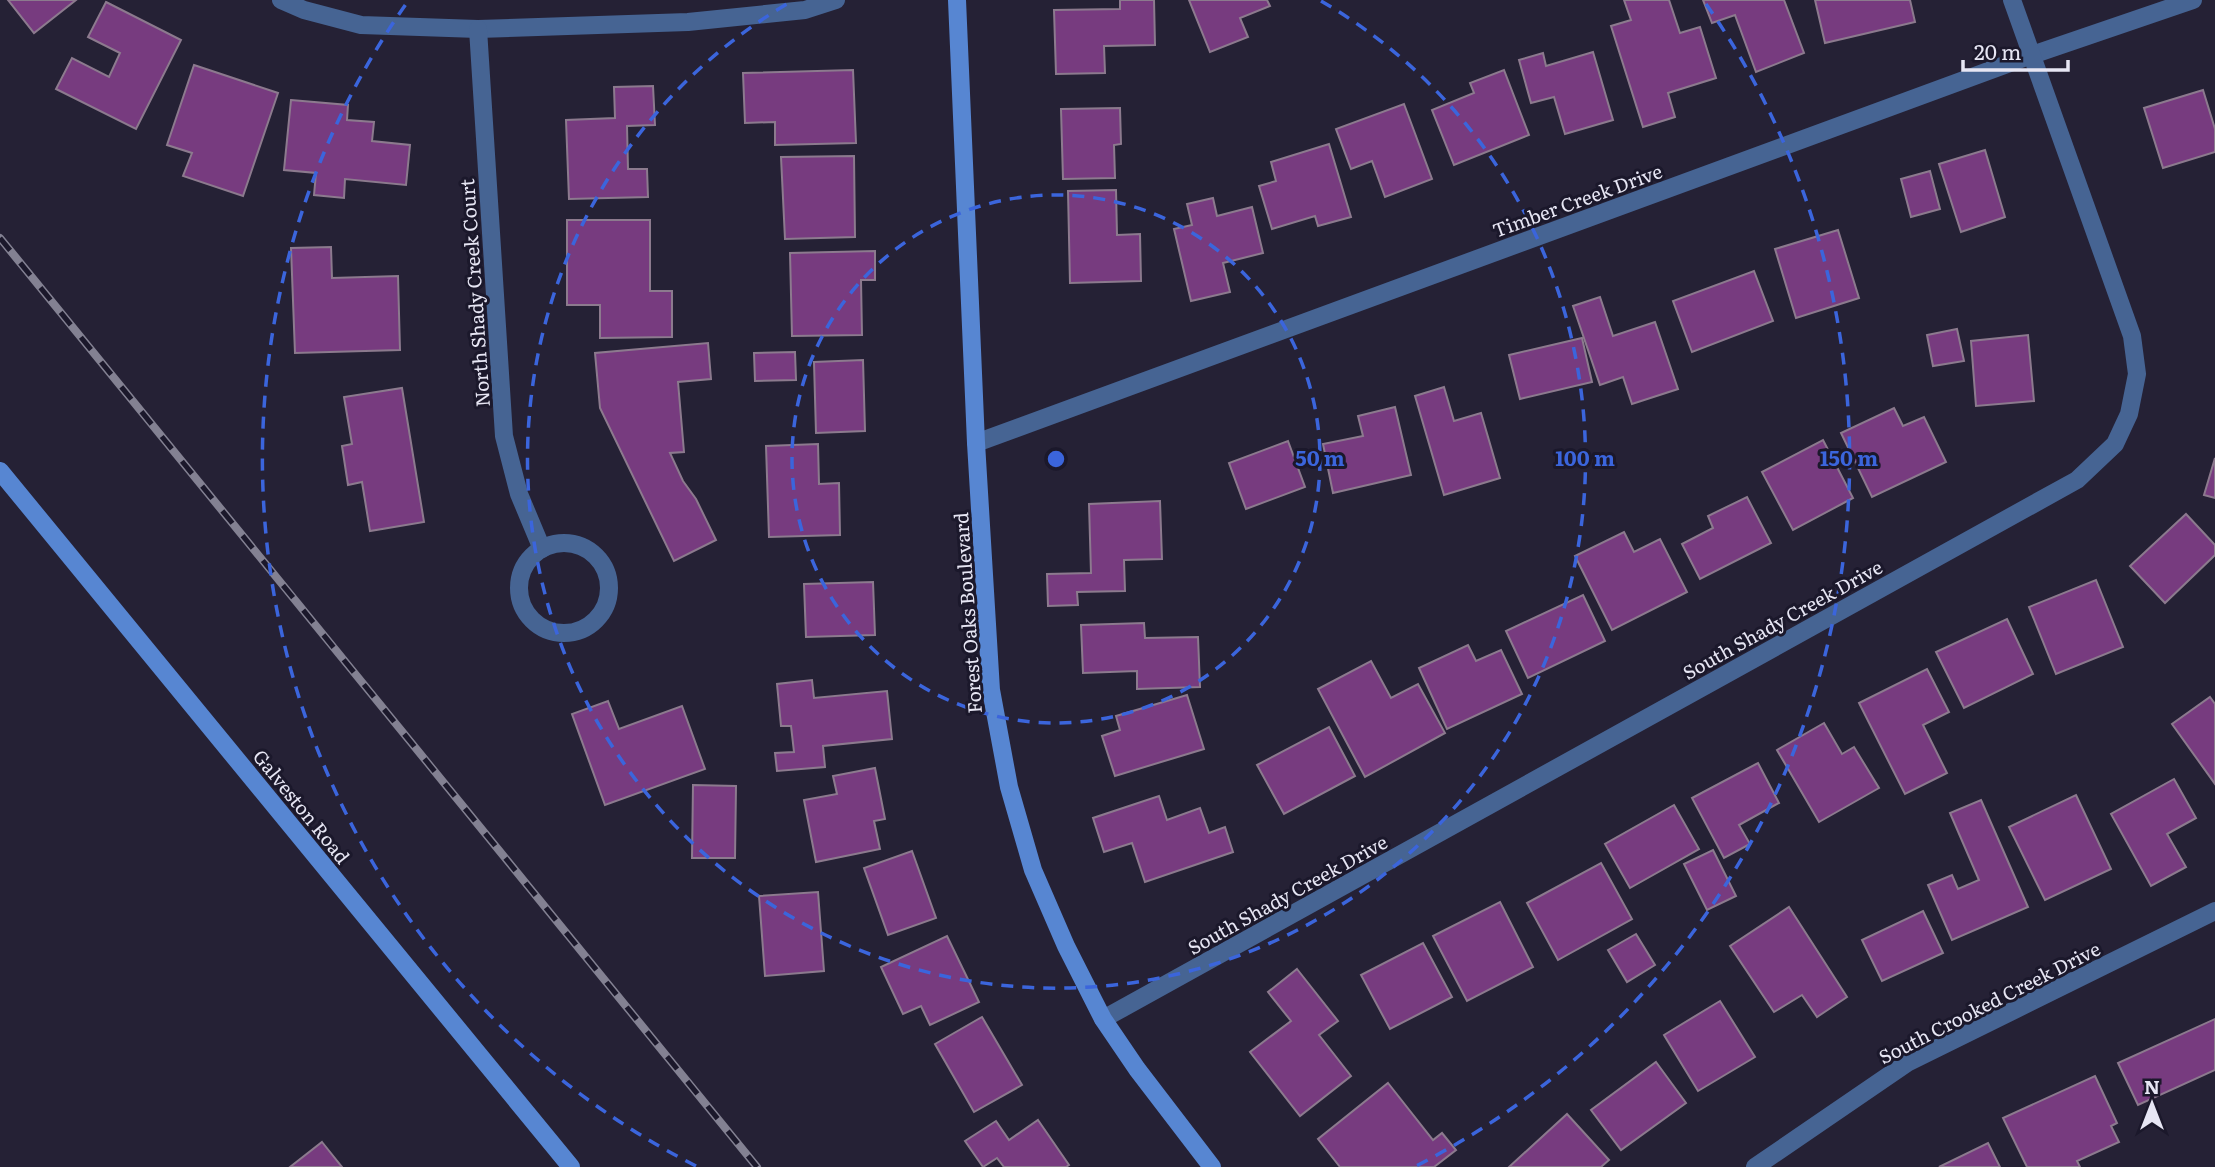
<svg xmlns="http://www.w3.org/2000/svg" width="2215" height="1167" font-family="Literata,serif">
<rect width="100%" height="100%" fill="#252135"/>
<!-- building -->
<g fill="#773b7f" stroke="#8c7a8e" stroke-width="2">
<polygon points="8,0 76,0 34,33"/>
<polygon points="1120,0 1154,0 1155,45 1104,46 1105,73 1056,74 1054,10 1120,9"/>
<polygon points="1189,0 1267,0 1270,6 1240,18 1248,37 1210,52"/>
<polygon points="1624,0 1669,0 1680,33 1700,27 1716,78 1668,93 1675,117 1643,127 1611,26 1631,20"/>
<polygon points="1703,0 1784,0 1804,53 1756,72 1735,15 1712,23"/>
<polygon points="1815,0 1910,0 1915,22 1825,43"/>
<polygon points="106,2 181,40 136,129 56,89 72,58 109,77 120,53 88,37"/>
<polygon points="1593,52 1613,120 1565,134 1554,97 1531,103 1519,60 1543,53 1546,66"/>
<polygon points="194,65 278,93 243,196 183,176 192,153 167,145"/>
<polygon points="853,70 856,143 775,145 775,122 745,123 743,73"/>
<polygon points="1504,70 1529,135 1454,165 1432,110 1474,93 1470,83"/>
<polygon points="653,86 655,125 627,126 628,169 647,169 648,197 569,199 566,120 615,118 614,87"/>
<polygon points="2203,90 2215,129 2215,152 2163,168 2144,108"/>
<polygon points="291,100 348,105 347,120 374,122 372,141 410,145 406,185 345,179 344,198 314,195 316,173 284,170"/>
<polygon points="1404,104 1432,179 1385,197 1372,161 1351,169 1336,129"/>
<polygon points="1120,108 1121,144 1114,145 1115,178 1063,179 1061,109"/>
<polygon points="1329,144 1351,217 1318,226 1315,216 1272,229 1259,186 1276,181 1271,162"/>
<polygon points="1985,150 2005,217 1961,232 1939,164"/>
<polygon points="854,156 855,237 785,239 781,157"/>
<polygon points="1930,171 1940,209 1911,217 1901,179"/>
<polygon points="1116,190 1117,235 1140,234 1141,281 1070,283 1068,191"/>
<polygon points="1213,198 1217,216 1252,207 1263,253 1223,263 1230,292 1191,301 1174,229 1192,225 1187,204"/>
<polygon points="567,220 650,220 650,291 672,291 672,337 600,338 600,305 567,305"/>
<polygon points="1838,230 1859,298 1796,318 1775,249"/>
<polygon points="331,247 332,278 398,276 400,350 295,353 291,248"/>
<polygon points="875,251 875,280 861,280 862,335 792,336 790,253"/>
<polygon points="1754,271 1773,321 1692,352 1673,301"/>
<polygon points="1600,297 1613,336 1655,322 1678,389 1632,404 1623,377 1600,385 1573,306"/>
<polygon points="1957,329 1964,361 1933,366 1927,335"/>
<polygon points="2028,335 2034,401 1976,406 1971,341"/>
<polygon points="1582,338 1592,382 1520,399 1509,355"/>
<polygon points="708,343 711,379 678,382 684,452 670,453 683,481 696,499 716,540 674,561 600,408 595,353"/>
<polygon points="795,352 796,380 755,381 754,353"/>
<polygon points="863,360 865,431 816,433 814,362"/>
<polygon points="1444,387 1454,421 1481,413 1500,478 1444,495 1415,396"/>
<polygon points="402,388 424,522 370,531 362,482 348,485 342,446 352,444 344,397"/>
<polygon points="1395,407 1411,475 1333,493 1323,444 1363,436 1358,416"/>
<polygon points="1894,408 1903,426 1924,417 1946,462 1872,497 1841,433"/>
<polygon points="1823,440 1853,498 1793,530 1762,472"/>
<polygon points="1288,441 1305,487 1246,509 1229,463"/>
<polygon points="818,444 819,484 839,483 840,535 769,537 766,446"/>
<polygon points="2215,458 2215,498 2204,495"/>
<polygon points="1747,497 1771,543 1700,579 1682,544 1713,528 1708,516"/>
<polygon points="1160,501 1162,559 1124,560 1125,591 1077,592 1078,605 1048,606 1047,574 1091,573 1089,504"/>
<polygon points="2186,514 2215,545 2215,555 2165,603 2130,566"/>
<polygon points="1624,532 1634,552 1660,539 1687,592 1612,630 1575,556"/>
<polygon points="2096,580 2123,647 2056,674 2029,607"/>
<polygon points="873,582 875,635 806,637 804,584"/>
<polygon points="1583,595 1605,641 1528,678 1506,631"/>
<polygon points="2007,619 2033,674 1964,708 1936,652"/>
<polygon points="1144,623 1145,638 1198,637 1200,687 1137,689 1137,671 1083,673 1081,625"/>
<polygon points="1468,645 1476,661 1501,650 1522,694 1447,729 1419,668"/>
<polygon points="1371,661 1391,698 1418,684 1445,733 1365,777 1318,689"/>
<polygon points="1927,669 1949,712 1923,725 1947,773 1905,794 1859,703"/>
<polygon points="812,680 814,698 887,691 892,739 823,746 825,767 777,771 775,753 794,752 791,726 781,726 777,684"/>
<polygon points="1187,695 1204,749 1115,776 1102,736 1120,730 1116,716"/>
<polygon points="2210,697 2215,704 2215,784 2172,724"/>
<polygon points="608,701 619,729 682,706 705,769 605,805 572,714"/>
<polygon points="1824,723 1842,754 1854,747 1879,788 1819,822 1777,750"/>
<polygon points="1329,727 1355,776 1284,814 1257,765"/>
<polygon points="1758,763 1779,803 1739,825 1750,844 1724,858 1692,798"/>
<polygon points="875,768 885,819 874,821 880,849 816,862 804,800 837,794 833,776"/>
<polygon points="2174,779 2196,818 2167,834 2186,867 2151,886 2111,814"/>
<polygon points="693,785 736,786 735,858 692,858"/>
<polygon points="2076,795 2111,869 2045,900 2009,827"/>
<polygon points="1159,796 1167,820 1200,808 1209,833 1225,827 1233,852 1145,882 1132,843 1104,852 1093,818"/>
<polygon points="1981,800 2028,907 1952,940 1928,885 1952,875 1958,889 1979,880 1950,813"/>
<polygon points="1674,805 1699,849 1630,888 1605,844"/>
<polygon points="1713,850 1736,896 1707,910 1684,864"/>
<polygon points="912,851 936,918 888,935 864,868"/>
<polygon points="1601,863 1632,919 1558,960 1527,903"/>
<polygon points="818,892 824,971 765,976 759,896"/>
<polygon points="1500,902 1533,967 1467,1001 1433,936"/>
<polygon points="1789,907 1847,997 1817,1017 1802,995 1774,1012 1730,946"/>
<polygon points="1923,911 1943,953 1882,981 1862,940"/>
<polygon points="1636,934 1655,965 1627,982 1608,950"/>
<polygon points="947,936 979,1002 930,1025 921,1006 903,1014 881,967"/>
<polygon points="1423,943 1452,997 1390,1029 1361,975"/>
<polygon points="1297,969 1338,1021 1319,1035 1351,1076 1300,1116 1250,1052 1291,1021 1268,992"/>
<polygon points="1720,1001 1755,1057 1698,1091 1664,1035"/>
<polygon points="982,1017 1022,1085 974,1112 935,1044"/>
<polygon points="2215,1019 2215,1070 2138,1105 2118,1063"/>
<polygon points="1656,1062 1686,1103 1621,1150 1591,1110"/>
<polygon points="2095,1076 2117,1123 2111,1126 2119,1142 2077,1161 2080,1167 2027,1167 2003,1118"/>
<polygon points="1388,1083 1433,1140 1442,1133 1456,1150 1434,1167 1340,1167 1318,1139"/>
<polygon points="1567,1114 1609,1160 1601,1167 1509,1167"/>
<polygon points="1038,1120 1069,1165 1066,1167 1004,1167 997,1158 983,1167 965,1141 996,1121 1009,1140"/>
<polygon points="322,1142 342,1167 290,1167"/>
<polygon points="1988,1143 2000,1167 1939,1167"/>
</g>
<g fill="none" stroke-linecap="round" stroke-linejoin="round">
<!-- street -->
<g stroke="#466493" stroke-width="18">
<polyline points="281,0 304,10 361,25 478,29 688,22 805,10 836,0"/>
<polyline points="478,29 504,436 519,494 542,549"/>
<polyline points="976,443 2032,55 2193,0"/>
<circle cx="564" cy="588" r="45"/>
<polyline points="1103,1019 2077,480 2115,444 2129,414 2137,374 2132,336 2012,0"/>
<polyline points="1755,1167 1907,1063 2215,911"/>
</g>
<!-- secondary -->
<g stroke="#5786d2" stroke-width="18">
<polyline points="957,0 976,443 991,690 1009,787 1033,870 1066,946 1103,1019 1137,1069 1212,1167"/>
<polyline points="0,471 571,1167"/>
</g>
<!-- rail casing -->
<g stroke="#838192" stroke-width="8">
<polyline id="rail" points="0,238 757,1167"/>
</g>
<!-- rail -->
<use href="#rail" stroke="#1b182b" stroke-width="5" stroke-dasharray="16" stroke-linecap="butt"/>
</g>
<!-- distance rings -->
<g fill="none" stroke="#3b65dc" stroke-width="3.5" stroke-dasharray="12 9">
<circle cx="1056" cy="459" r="264"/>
<path d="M1321 1A529 529 0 1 1 792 1"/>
<path d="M696 1166A793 793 0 0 1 406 4M1706 4A793 793 0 0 1 1416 1166"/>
</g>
<g text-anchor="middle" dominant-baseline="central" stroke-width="6" stroke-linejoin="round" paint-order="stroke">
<!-- street labels -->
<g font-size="19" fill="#e7e6f4" stroke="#1b182b">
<text transform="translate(1577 200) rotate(-20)">Timber Creek Drive</text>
<text transform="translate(474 293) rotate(-94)">North Shady Creek Court</text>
<text transform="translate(967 613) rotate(-94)">Forest Oaks Boulevard</text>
<text transform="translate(1782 619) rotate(-29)">South Shady Creek Drive</text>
<text transform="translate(302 806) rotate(51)">Galveston Road</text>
<text transform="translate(1287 894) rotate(-29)">South Shady Creek Drive</text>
<text transform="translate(1989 1002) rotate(-27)">South Crooked Creek Drive</text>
</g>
</g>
<circle cx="1056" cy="459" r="10" fill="#3b65dc" stroke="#1b182b" stroke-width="3.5"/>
<g font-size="21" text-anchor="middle" font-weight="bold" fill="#3b65dc" stroke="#1b182b" stroke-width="6" stroke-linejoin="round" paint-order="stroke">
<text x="1320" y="466">50 m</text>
<text x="1585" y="466">100 m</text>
<text x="1849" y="466">150 m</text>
</g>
<!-- north arrow -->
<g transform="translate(2152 1104)" stroke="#1b182b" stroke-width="5" paint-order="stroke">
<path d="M0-5L12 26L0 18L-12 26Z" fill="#e7e6f4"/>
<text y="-10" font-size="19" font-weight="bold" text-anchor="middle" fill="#e7e6f4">N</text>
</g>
<!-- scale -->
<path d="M1963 60v10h105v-10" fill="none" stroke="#e7e6f4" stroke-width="3.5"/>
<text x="1974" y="60" font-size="21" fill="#e7e6f4" stroke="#1b182b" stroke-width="5" paint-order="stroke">20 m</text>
</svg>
